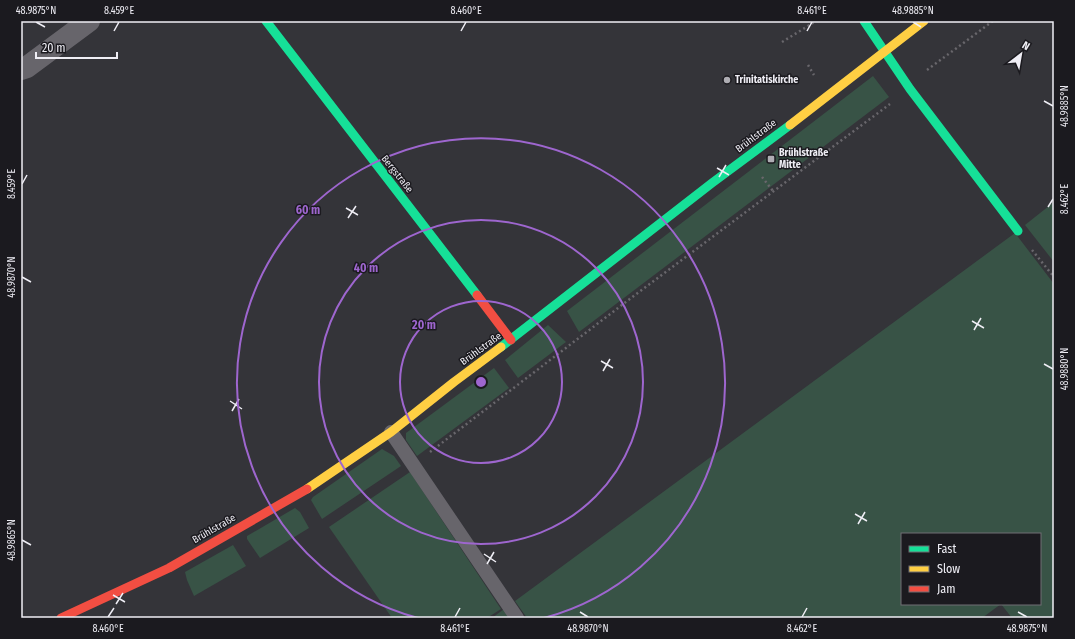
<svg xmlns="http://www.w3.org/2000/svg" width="1075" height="639" font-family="'Fira Sans Condensed',sans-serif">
<rect width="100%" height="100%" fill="#343439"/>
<!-- green -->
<g fill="#385346" fill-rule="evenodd">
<polygon points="873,76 889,97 579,332 567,311"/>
<polygon points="1054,202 1054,262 1025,225"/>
<path d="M1015,233L1054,284V618H1012L1001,604L982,618H527L515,601ZM902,534H1040V604H902Z"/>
<polygon points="548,325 566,342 518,378 505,360"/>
<polygon points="494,368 509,388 417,456 406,440 406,433"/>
<polygon points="382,449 394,456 401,466 322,519 311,500 313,497"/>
<polygon points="410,472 501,609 487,618 392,618 329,527"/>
<polygon points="295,508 300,512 309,528 260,558 247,539 247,536"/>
<polygon points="233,545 246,566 194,596 187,580 185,572"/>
<polygon points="504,609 510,618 492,618"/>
</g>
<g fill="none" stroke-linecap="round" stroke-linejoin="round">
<!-- path -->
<g stroke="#69676c" stroke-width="2.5" stroke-dasharray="2 3" stroke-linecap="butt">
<polyline points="782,42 816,21"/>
<polyline points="808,65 814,75"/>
<polyline points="927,70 993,21"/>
<polyline points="762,177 773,191"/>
<polyline points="1032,250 1054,277"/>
<polyline points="430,452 635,295 890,104"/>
</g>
<!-- lane -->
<polyline stroke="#67656b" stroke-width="14" points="391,432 517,618"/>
<!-- street -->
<polyline stroke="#67656b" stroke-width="22" points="21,69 27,67 89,21"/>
<!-- fast -->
<g stroke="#16e098" stroke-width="9">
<polyline points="266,21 477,295"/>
<polyline points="864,21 910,89 1018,231"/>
<polyline points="501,347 712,183 790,125"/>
</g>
<!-- slow -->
<g stroke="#ffcf43" stroke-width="9">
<polyline points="790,125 924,21"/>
<polyline points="307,489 391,432 454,382 501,347"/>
</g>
<!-- jam -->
<g stroke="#f24e42" stroke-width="9">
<polyline points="477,295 511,340"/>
<polyline points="61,618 169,568 307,489"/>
</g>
</g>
<!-- ticks -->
<path fill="none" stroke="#efeef5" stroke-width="1.5" d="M36,22L45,27M913,22L921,27M114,31L119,22M461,31L466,22M807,31L812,22M1044,101L1053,106M717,168L729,175M719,177L726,165M22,184L27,175M1048,207L1053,199M346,208L358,215M348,218L356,206M22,277L31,282M972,321L984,328M974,330L981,318M601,361L613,368M1044,364L1053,369M603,371L610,359M230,401L242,409M232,411L239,399M855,514L867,521M858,524L865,512M22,540L31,545M484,554L496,562M487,564L494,552M113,595L125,602M116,604L123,593M580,612L588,617M1018,612L1027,617M108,617L114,608M455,617L460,608M802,617L807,608"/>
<!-- distance rings -->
<g fill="none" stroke="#9e66cf" stroke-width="2">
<circle cx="481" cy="382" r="81"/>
<circle cx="481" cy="382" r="162"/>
<path d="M418 618A244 244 0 1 1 544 618"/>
</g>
<!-- markers -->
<g fill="#aeadb3" stroke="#1b1a1f" stroke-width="1.5">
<circle cx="727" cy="80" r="4"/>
<rect x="767" y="155" width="8" height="8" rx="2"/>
</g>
<g text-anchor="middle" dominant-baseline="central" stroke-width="3" stroke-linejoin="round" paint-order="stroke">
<!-- poi labels -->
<g font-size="10" font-weight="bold" fill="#efeef5" stroke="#1b1a1f" text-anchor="start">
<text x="735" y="80">Trinitatiskirche</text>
<text x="779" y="153">Brühlstraße<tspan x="779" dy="12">Mitte</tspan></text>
</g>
<!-- street labels -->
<g font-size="10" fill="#efeef5" stroke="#1b1a1f">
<text transform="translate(756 136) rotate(-37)">Brühlstraße</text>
<text transform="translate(397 174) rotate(52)">Bergstraße</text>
<text transform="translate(481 349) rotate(-36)">Brühlstraße</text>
<text transform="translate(214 529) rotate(-30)">Brühlstraße</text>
</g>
</g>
<circle cx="481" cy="382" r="6" fill="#9e66cf" stroke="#1b1a1f" stroke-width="2"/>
<g font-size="12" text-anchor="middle" font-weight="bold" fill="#9e66cf" stroke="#1b1a1f" stroke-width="3" stroke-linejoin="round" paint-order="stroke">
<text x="308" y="214">60 m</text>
<text x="366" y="272">40 m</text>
<text x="424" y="329">20 m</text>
</g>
<!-- border -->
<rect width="1075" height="639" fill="none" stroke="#1b1a1f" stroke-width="44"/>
<!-- legend -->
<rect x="901" y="533" width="140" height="72" fill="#1b1a1f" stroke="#706f75"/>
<rect x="909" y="546" width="20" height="6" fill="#16e098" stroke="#706f75"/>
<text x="937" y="553" font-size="12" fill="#efeef5">Fast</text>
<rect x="909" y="566" width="20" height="6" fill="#ffcf43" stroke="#706f75"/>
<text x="937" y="573" font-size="12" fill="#efeef5">Slow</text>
<rect x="909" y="586" width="20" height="6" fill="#f24e42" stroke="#706f75"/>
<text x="937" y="593" font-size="12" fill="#efeef5">Jam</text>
<!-- north arrow -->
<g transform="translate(1021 54) rotate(31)" stroke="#1b1a1f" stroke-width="3" paint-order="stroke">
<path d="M0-3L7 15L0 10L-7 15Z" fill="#efeef5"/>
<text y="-6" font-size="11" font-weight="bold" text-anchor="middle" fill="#efeef5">N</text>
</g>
<!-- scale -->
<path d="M36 52v6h81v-6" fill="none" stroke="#efeef5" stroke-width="2"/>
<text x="42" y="52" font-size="12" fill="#efeef5" stroke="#1b1a1f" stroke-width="3" paint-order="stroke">20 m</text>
<rect x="22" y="22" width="1031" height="595" fill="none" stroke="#efeef5" stroke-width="1.5"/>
<g font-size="10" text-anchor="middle" fill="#efeef5">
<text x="36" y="14">48.9875°N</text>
<text x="119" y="14">8.459°E</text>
<text x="466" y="14">8.460°E</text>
<text x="812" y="14">8.461°E</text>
<text x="913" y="14">48.9885°N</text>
<text transform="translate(1064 106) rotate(-90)" y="4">48.9885°N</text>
<text transform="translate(11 184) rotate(-90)" y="4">8.459°E</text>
<text transform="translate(1064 199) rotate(-90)" y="4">8.462°E</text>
<text transform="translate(11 277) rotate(-90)" y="4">48.9870°N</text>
<text transform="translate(1064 369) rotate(-90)" y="4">48.9880°N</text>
<text transform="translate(11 540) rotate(-90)" y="4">48.9865°N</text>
<text x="108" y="632">8.460°E</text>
<text x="455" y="632">8.461°E</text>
<text x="588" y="632">48.9870°N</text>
<text x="802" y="632">8.462°E</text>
<text x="1027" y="632">48.9875°N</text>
</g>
</svg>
